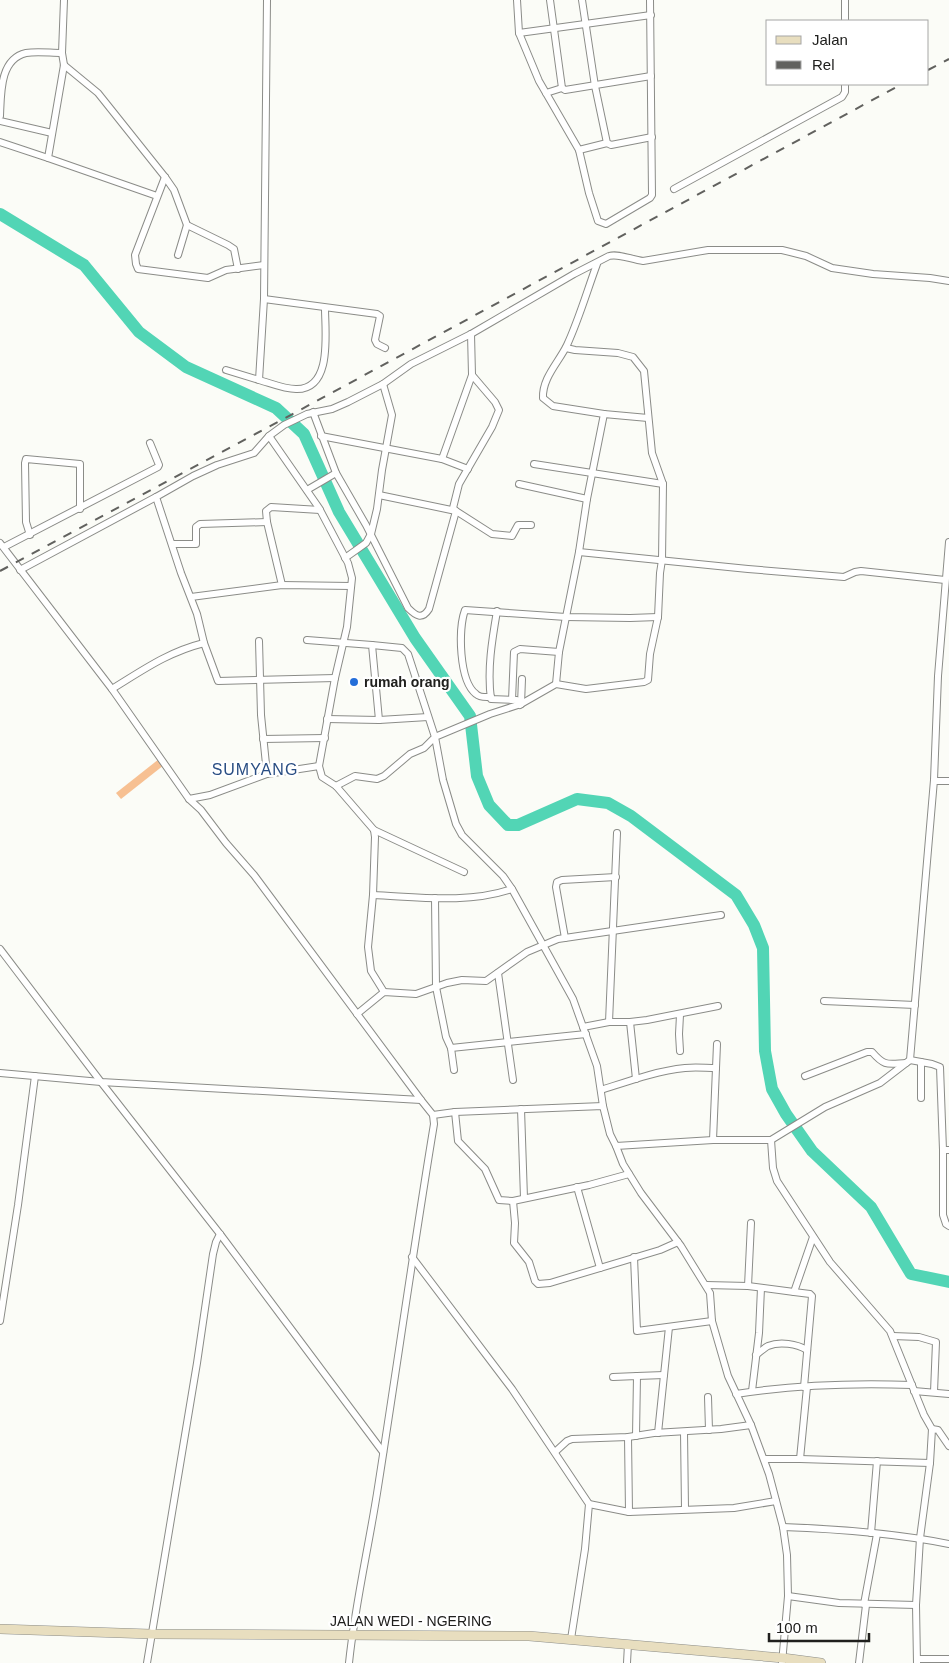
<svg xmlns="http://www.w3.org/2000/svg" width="949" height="1663" font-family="Helvetica,sans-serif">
<rect width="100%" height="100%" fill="#fbfcf7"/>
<!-- grass -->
<polygon fill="#f7c092" points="159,759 164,765 121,799 116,793"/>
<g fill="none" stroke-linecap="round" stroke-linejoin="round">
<!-- river -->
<polyline stroke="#52d5b5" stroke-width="12" points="0,214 84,265 139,332 186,367 276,408 304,434 339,512 415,638 470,716 477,776 489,805 508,825 518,825 577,799 608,803 631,816 736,895 754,925 763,948 765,1051 772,1089 786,1114 812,1151 871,1207 911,1274 949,1282"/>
<!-- street casing -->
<g stroke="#8b8c88" stroke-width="8">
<g id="street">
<polyline points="64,0 62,53 64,65 48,158 157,196"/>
<polyline points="517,0 519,33 539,81 579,150 589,193 598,221 606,224 650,198 652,195 650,0"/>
<polyline points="550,0 562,88 565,90 651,76"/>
<polyline points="582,0 595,86 607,143 611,145 652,137"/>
<polyline points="845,0 845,21"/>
<polyline points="519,33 651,15"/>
<polyline points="64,65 98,93 165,177 174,190 187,225 228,245 234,249 238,269"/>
<polyline points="546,93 562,88"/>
<path d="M0,116C1,92 0,59 26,53C37,51 50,53 62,53"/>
<polyline points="0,121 52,133"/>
<polyline points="0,142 48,158"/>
<polyline points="579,150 607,143"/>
<polyline points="165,177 135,255 136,264 138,269 208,278 226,270 264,265"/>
<polyline points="674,189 842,97 845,92 845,84"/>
<polyline points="178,255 187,225"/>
<path d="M597,264C587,291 579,319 567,345C559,362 542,378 543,398L553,406L604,414"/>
<polyline points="264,299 377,314 380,316 375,340 377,344 385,348"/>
<polyline points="566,348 575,350 618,353 633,357 644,371 652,453 663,484 662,560 660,573 658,617 650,654 648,680 644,682 586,689 556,684 521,704 490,714 435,737 443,780 456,824 462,835 503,876 512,889 573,999 597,1066 603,1106"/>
<polyline points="226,370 259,380 264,299 267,0"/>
<path d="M259,380C270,383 284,389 296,389C333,390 325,332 325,308"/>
<path d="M313,412L336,473L366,525L408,608C416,616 422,620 429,609L456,511L453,508L459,484L492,427L499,410L495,402L472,375L471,334"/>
<polyline points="269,436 319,508 348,563 352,578 347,627 335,678 319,766 322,777 336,786 374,830 375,837 373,895 368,947 371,971 384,992"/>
<polyline points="321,436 442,459 468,469"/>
<polyline points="442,459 472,375"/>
<polyline points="534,464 663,484"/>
<polyline points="519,484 587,499"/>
<polyline points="307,490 336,473"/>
<polyline points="379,495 456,511 492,534 512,536 518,525 531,525"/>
<polyline points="30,535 26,522 25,463 26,459 80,464 80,509"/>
<polyline points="0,543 112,689 189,799 201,810 226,843 254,875 421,1100"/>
<polyline points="172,544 196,544 196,527 200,524 267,522"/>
<polyline points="4,547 158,467 159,465 150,443"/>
<polyline points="579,552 748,569 844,577 855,572 861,571 945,580"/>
<polyline points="345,558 366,543 371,534 377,509 382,470 392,415 383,384"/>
<polyline points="20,570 156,497"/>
<polyline points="282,585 267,522 266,511 271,507 320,510"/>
<polyline points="191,597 282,585 351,586"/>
<path d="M497,611C492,640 487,670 491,699L517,700L520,705"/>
<polyline points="307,640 372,645 379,720 327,719"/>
<polyline points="259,641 261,715 267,774 319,766"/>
<path d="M335,678L218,681L204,643L197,614L181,573L156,497L193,476L217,465L254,453L269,436L284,425L307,414L332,409L348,402L383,384L411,364L471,334L574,274L609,256C619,253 632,260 643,261L708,250H782L806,256L832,268L873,274L930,278L949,281"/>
<polyline points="556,684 559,652 579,552 587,499 604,414 648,418"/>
<path d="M112,689C143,670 168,652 204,643"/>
<path d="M491,697C486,697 480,698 476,694C459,681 458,629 465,610L566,617L630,618L658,617"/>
<polyline points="512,700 514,652 520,649 559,652"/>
<polyline points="521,704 522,679"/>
<polyline points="379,720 428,717"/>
<polyline points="263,739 325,738"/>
<polyline points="934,781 949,781"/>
<polyline points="336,786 355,776 377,779 384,776 410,754 424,748 435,737 408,654 402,648 372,645"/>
<polyline points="189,799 210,795 267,774"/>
<polyline points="374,830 464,872"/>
<path d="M373,895C419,897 468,904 512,889"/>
<polyline points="435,898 436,987 446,1037 451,1048 454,1070"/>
<polyline points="565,938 556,887 557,882 562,880 616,877"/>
<polyline points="0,949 101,1082 220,1234 383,1452"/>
<polyline points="498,973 513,1080"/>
<polyline points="824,1001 915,1005"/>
<polyline points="357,1014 384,992 416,994 447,983 462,980 486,981 527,952 558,939 721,915"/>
<polyline points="680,1015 679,1034 680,1051"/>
<polyline points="609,1022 617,833"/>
<polyline points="630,1022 636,1079"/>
<polyline points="583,1027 609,1022 630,1022 647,1020 718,1006"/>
<polyline points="451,1048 586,1034"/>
<polyline points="910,1060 932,1064 940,1067 943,1150 949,1150"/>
<polyline points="921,1062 921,1098"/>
<polyline points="716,1068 717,1044"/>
<path d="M0,1073L101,1082L421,1100L433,1115L434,1124C414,1245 397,1366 378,1487C369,1546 355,1604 349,1663"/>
<path d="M805,1076L867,1052H872C885,1067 888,1064 906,1063"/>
<path d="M601,1090C629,1081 656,1071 685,1068C695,1067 706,1068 716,1068L713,1140"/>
<polyline points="521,1109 524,1198"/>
<polyline points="455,1112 458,1141 485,1169 499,1200 513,1201 589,1185 629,1174"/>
<polyline points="433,1115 455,1112 603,1106 610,1134 616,1146 713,1140 771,1140 773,1168 777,1181 830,1262 890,1331 924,1415 932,1429 938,1430 949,1446"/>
<polyline points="771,1140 825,1107 880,1083 910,1060 934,780 938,676 949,542"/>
<polyline points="616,1146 623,1164 641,1193 681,1246 710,1293 712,1321 728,1376 751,1425 769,1474 783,1527 787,1555 788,1596 782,1663"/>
<polyline points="943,1150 943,1215 946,1224 949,1226"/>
<polyline points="577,1187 600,1268"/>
<polyline points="513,1201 515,1223 514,1243 529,1262 535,1281 538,1284 550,1283 660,1250 678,1242"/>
<polyline points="412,1257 512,1389 589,1504 585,1549 571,1639"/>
<polyline points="634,1257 637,1331 712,1321"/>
<polyline points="706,1285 748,1286 794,1292"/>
<polyline points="748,1286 751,1223"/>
<polyline points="0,1321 18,1205 35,1076"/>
<polyline points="893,1336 919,1337 936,1342 934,1392"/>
<path d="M756,1355C760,1352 764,1348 768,1346C780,1341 797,1344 807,1350"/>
<polyline points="637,1376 664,1375"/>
<polyline points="613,1377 637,1376 636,1436"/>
<polyline points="804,1387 812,1296 810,1294 794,1292 813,1237"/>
<polyline points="752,1391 759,1333 761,1288"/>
<polyline points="914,1391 949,1394"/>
<path d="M736,1394C793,1385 854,1383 912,1385"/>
<polyline points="708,1397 709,1430"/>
<polyline points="684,1432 685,1509"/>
<polyline points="658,1433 669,1327"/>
<polyline points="628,1437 629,1512"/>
<polyline points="555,1452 567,1441 572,1439 628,1437 654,1433 721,1429 751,1425"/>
<polyline points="764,1459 800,1459 930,1463"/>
<polyline points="800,1459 807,1387"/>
<polyline points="589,1504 629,1512 734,1508 776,1501"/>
<path d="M783,1527C839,1529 894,1533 949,1544"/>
<polyline points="871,1533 877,1461"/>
<polyline points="788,1596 839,1603 916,1605"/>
<polyline points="864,1604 877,1534"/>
<polyline points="917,1659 949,1659"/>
<polyline points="147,1663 197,1363 213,1254 216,1242 220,1234"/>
<polyline points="627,1663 628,1644"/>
<polyline points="859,1663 866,1605"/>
<polyline points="917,1663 916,1605 920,1538 930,1463 932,1429"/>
</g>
</g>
<!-- secondary casing -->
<g stroke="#8b8c88" stroke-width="10">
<polyline id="secondary" points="0,1629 151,1634 529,1636 783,1658 821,1663"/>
</g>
<!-- street -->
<use href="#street" stroke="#fff" stroke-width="6"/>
<!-- secondary -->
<use href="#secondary" stroke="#e8debf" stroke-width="9"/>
<!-- rail -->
<g stroke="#61615e" stroke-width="2" stroke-dasharray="9 9" stroke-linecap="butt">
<polyline points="928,70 949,59"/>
<polyline points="0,571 300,410 902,84"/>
</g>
</g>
<!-- markers -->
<circle fill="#246ed9" stroke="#fff" stroke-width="2" cx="354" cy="682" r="5"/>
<g text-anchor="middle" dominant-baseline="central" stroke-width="4.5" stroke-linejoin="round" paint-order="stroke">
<!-- poi labels -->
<g font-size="14" font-weight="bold" fill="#20201e" stroke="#fff" text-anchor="start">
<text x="364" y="682">rumah orang</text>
</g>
<!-- street labels -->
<g font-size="14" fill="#20201e" stroke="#fff">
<text x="411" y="1621">JALAN WEDI - NGERING</text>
</g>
<!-- quarter labels -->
<g font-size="16" letter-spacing="1" fill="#294d83" stroke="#fff">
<text x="255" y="769">SUMYANG</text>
</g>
</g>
<!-- legend -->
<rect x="766" y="20" width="162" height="65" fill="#ffffff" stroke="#a6a6a5"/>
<rect x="776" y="36" width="25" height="8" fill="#e8debf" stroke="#a6a6a5"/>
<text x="812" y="45" font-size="15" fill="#20201e">Jalan</text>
<rect x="776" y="61" width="25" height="8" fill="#61615e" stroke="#a6a6a5"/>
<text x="812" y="70" font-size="15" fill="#20201e">Rel</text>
<!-- scale -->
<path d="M769 1633v8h100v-8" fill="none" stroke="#20201e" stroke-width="2.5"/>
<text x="776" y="1633" font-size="15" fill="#20201e" stroke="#ffffff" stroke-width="4" paint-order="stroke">100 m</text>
</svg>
